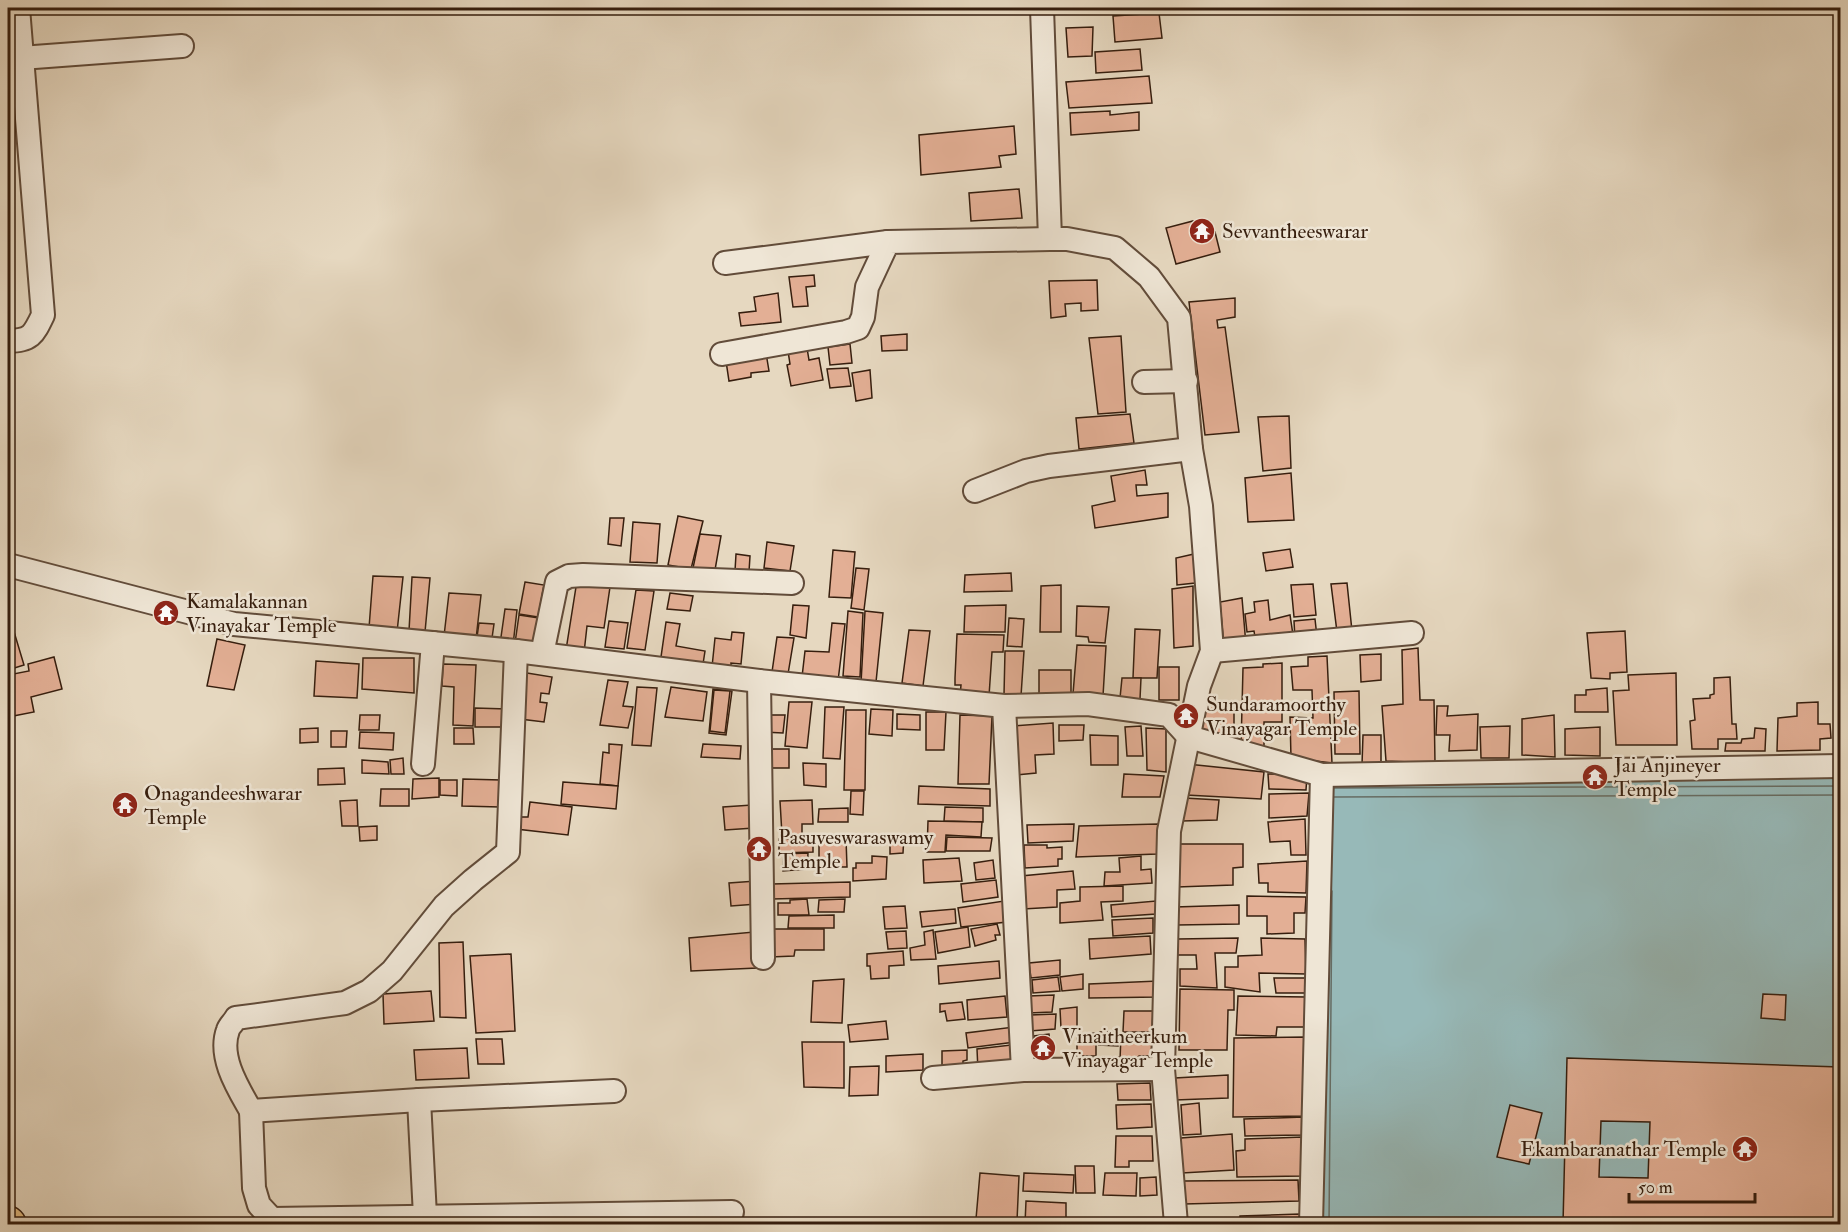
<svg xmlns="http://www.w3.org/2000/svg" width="1848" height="1232" font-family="'IM FELL Double Pica',serif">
<rect width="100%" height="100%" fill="#e6d8c0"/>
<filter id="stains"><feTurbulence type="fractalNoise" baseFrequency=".00333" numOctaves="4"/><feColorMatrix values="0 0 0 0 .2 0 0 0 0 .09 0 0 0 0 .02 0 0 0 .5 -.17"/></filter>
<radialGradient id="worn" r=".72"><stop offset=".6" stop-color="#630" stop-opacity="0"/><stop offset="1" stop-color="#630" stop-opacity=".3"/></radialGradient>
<!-- water -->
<polygon fill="#97b9b8" stroke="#707b74" stroke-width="1.5" points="1310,771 1840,773 1840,1224 1307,1224"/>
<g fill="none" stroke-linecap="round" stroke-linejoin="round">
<!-- shore -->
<g stroke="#666c63" stroke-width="1.5">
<polyline points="1334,788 1840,786"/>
<polyline points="1334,797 1840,795"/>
<polyline points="1329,1224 1332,891"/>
</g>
</g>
<!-- building -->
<g fill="#e3af95" stroke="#361e0e" stroke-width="1.5" fill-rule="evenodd">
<polygon points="1159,13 1162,38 1115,42 1113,16"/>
<polygon points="1093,27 1092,56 1068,57 1066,28"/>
<polygon points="1140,49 1142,70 1096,73 1095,52"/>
<polygon points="1149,76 1152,103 1069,108 1066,82"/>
<polygon points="1110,111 1110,115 1139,112 1139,130 1071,135 1070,113"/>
<polygon points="1014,126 1016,154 999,156 1001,167 921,175 919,135"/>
<polygon points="1019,189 1022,218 971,221 969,193"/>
<polygon points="1193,221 1198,237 1215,232 1220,252 1176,264 1166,228"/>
<polygon points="814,275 815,286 806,287 808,306 793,307 789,277"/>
<polygon points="1097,280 1098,310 1081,311 1081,303 1065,304 1066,316 1051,318 1049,281"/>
<polygon points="778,293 781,322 741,326 739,313 756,311 754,297"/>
<polygon points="1235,298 1235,317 1217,320 1218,328 1225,327 1239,432 1205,435 1189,302"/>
<polygon points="907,334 907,350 882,351 881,336"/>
<polygon points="1121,336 1126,412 1098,414 1089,338"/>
<polygon points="850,344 852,363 830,365 828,347"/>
<polygon points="807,348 809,360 819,358 823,380 791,386 787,365 790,364 788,351"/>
<polygon points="766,353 769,371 751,373 751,377 729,381 726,361"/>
<polygon points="848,368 851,386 830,388 827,369"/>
<polygon points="870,370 872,398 856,401 852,373"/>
<polygon points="1130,414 1134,443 1079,449 1076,418"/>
<polygon points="1289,416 1291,468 1263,471 1258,417"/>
<polygon points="1145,470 1147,485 1136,485 1137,496 1168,493 1168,517 1095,528 1092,506 1115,501 1111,476"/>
<polygon points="1291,473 1294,520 1248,522 1245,478"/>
<polygon points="678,516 703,521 691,569 668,565"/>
<polygon points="610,518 624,518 621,546 608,544"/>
<polygon points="633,522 660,524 657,563 630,562"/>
<polygon points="700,534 721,536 715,570 693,568"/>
<polygon points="767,542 794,546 790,571 764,568"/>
<polygon points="1290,549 1293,567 1266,571 1263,553"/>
<polygon points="833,550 855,552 851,598 829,597"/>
<polygon points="736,554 750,556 749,572 735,571"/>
<polygon points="1194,554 1195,583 1177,585 1176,558"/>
<polygon points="856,568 869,569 864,610 851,608"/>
<polygon points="1011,573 1012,591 964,592 965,575"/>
<polygon points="373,576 403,577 397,632 369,628"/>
<polygon points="412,577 430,578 425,632 409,631"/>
<polygon points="525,582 544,585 538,617 519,614"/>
<polygon points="1347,583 1352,631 1337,632 1331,584"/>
<polygon points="1313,584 1316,615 1294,617 1291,585"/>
<polygon points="1061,585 1061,632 1040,632 1041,586"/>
<polygon points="1193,586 1193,646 1174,648 1172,589"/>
<polygon points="576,587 610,587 604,628 587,626 584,653 566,650"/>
<polygon points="636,590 654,591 645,650 627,648"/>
<polygon points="449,593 481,595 476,639 444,636"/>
<polygon points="670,593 693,596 690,611 667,609"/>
<polygon points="1242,598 1246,645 1224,647 1220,602"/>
<polygon points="1268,600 1270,620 1290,615 1293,635 1256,643 1254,631 1247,632 1245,614 1255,612 1254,602"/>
<polygon points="793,605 809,606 806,638 790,635"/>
<polygon points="1006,605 1005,632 964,632 965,606"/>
<polygon points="1077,606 1109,607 1105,643 1089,642 1088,637 1076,636"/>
<polygon points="505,609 517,610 513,645 500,644"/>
<polygon points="848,611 863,613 860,677 843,676"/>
<polygon points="865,611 883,613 876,682 861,683"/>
<polygon points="519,615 539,618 535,645 515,643"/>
<polygon points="1009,618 1024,619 1022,647 1007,646"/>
<polygon points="1315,619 1317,637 1295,639 1294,621"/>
<polygon points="609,621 628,623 624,649 605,647"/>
<polygon points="666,622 680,624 676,646 705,651 703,664 661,657"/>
<polygon points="479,623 494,624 492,638 477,637"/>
<polygon points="832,623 845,624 838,681 802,677 805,651 829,652"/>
<polygon points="12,625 24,665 8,670 8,627"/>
<polygon points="1135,629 1160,630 1157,678 1133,678"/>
<polygon points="909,630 930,631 923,686 902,683"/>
<polygon points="1625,631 1627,672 1610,673 1610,679 1591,678 1587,633"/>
<polygon points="732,632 744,633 741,664 731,663 731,669 712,667 715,638 731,640"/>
<polygon points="957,634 1004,635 1003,652 992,652 989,696 960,696 961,685 955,685 955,678"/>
<polygon points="777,637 794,638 788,674 772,672"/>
<polygon points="217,639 245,645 234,690 207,686"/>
<polygon points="1077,645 1106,646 1103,696 1073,694"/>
<polygon points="1418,648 1420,700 1434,700 1435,763 1386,761 1382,706 1403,704 1402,650"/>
<polygon points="1005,651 1024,651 1021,696 1004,695"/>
<polygon points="1381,654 1381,680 1361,682 1360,655"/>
<polygon points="1327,656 1332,763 1291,758 1290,717 1313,718 1312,690 1293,690 1291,667 1308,666 1308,657"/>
<polygon points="54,657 62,689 31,697 34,712 8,717 8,675 29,671 28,664"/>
<polygon points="363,658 414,658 414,693 362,689"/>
<polygon points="316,661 359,664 357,698 314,696"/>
<polygon points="1282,663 1282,722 1264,722 1264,751 1241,747 1243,668 1263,667 1263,664"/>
<polygon points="443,664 476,665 473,726 453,725 454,687 442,686"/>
<rect x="1159" y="667" width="20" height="33"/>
<polygon points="1039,670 1071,670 1071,697 1039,696"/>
<polygon points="527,673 552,677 549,694 541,693 540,702 547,703 544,722 520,719"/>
<polygon points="1676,673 1677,745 1616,745 1613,691 1629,690 1628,675"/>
<polygon points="1730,677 1732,724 1736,724 1737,739 1718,739 1718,749 1692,749 1690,721 1695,720 1693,699 1710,698 1710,695 1714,694 1714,678"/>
<polygon points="1122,678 1141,678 1140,699 1120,698"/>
<polygon points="608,680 628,682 623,706 633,707 628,728 600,725"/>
<polygon points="637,687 657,688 651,746 632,745"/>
<polygon points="671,687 707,692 703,721 665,717"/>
<polygon points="1837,687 1840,687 1840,741 1838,741"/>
<polygon points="1607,688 1608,712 1575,712 1575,695 1586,695 1586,690"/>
<polygon points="713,689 732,691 726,735 709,733"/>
<polygon points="714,690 730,691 725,733 710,731"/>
<polygon points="1359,691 1360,754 1335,754 1334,692"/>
<polygon points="789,702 812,702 807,748 785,746"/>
<polygon points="1818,702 1818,724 1830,724 1831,738 1820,739 1820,750 1777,751 1778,718 1797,716 1797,703"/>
<polygon points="1206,703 1234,706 1234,746 1201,735"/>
<polygon points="1437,706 1448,706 1447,716 1478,714 1477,750 1449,751 1450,735 1436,735"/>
<polygon points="825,707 844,707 840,759 823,758"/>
<polygon points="475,708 507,709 507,727 475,727"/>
<polygon points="871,709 893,710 892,736 869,734"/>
<polygon points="846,710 866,710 865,790 844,790"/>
<polygon points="926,712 946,712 944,750 926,750"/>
<polygon points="897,714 920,715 920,730 897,729"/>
<polygon points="360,715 380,715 379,730 359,730"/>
<polygon points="764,715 785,715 783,733 763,732"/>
<polygon points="960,715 992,716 989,784 958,784"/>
<polygon points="1554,715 1555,757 1522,755 1522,719"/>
<polygon points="1053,723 1054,754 1035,755 1036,773 1016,775 1013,726"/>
<polygon points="1059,725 1084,725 1083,740 1059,741"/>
<polygon points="1141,726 1143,756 1127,756 1125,727"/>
<polygon points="1510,726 1509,758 1481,758 1480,727"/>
<polygon points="1600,727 1600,756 1565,755 1565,729"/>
<polygon points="318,728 318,742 300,743 300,729"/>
<polygon points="454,728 473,728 474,744 454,744"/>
<polygon points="1146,728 1166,729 1166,772 1147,770"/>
<polygon points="1755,728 1766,729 1765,751 1725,751 1726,743 1741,743 1742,739 1754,738"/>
<polygon points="331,731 347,731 346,747 331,747"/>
<polygon points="360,732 394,733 393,750 359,748"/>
<polygon points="1090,735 1118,736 1118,765 1091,765"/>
<polygon points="1363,735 1381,735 1381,765 1362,765"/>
<polygon points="609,744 622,745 618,786 600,784 603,752 609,753"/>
<polygon points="703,744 741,746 740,759 701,757"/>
<polygon points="766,749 789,749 789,768 765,768"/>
<polygon points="403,758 404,774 391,774 390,760"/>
<polygon points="362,760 388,762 389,774 362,773"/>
<polygon points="803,763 826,764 826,787 804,785"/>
<polygon points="1187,764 1264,772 1261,799 1186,795"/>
<polygon points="344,768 345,784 318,785 318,769"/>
<polygon points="1124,774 1164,776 1160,797 1122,797"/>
<polygon points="1268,774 1307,775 1306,790 1269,789"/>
<polygon points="439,778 439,797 412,799 413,779"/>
<polygon points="463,779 501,780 500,807 462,806"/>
<polygon points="440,780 457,780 457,796 440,795"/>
<polygon points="563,782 618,786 616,809 561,804"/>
<polygon points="919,786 990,789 990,806 918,804"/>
<polygon points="381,789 409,789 409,806 380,806"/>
<polygon points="851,791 864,791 863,815 850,814"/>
<polygon points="1309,793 1307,816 1269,818 1269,794"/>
<polygon points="1184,798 1219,800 1217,820 1182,821"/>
<polygon points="357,800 358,826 342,826 340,801"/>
<polygon points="812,800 813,824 802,824 802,835 782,835 780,801"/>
<polygon points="530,802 572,807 568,835 516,829 517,817 528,817"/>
<polygon points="752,805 754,828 725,830 723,807"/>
<polygon points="945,807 983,808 983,822 944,821"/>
<polygon points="848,808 848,822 818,822 819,809"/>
<polygon points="1305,819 1306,855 1291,855 1290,841 1270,842 1268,822"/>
<polygon points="928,821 982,822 981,837 946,835 945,852 927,852"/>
<polygon points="1074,824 1073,841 1028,843 1027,825"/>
<polygon points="1158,824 1157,854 1076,857 1079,826"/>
<polygon points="377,826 377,840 360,841 359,827"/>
<polygon points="890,835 904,835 903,853 890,854"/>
<polygon points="947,837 992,838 990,851 946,851"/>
<polygon points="813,838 813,852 779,853 779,839"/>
<polygon points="846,839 847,867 819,867 819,840"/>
<polygon points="1179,844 1243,844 1243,867 1233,868 1233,885 1177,887"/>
<polygon points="1024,845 1047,845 1047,848 1062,847 1062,859 1058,859 1058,866 1025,868"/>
<polygon points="808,853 807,869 783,871 783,854"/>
<polygon points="872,856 887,857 886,879 853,881 853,868 856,868 856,863 872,863"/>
<polygon points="1141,856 1141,870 1151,869 1152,883 1104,886 1105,872 1120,872 1119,858"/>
<polygon points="959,858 962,881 924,883 923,860"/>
<polygon points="993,860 995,878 976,880 974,863"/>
<polygon points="1307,861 1306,893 1268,892 1268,883 1259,883 1258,864"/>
<polygon points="1073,871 1075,889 1057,890 1057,907 1023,909 1021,876"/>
<polygon points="996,880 998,897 963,902 961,884"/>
<polygon points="756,881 757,904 731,906 729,883"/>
<polygon points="850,882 850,897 772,899 772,884"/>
<polygon points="1123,886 1123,901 1101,902 1103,920 1060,923 1060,903 1080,901 1080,887"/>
<polygon points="1247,896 1306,897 1305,913 1294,913 1294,933 1267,934 1267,916 1247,916"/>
<polygon points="807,899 809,915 778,915 778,903 790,903 790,900"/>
<polygon points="845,899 844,912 818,912 819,900"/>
<polygon points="1004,901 1007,922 961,927 958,908"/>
<polygon points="1156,901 1156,914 1112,917 1111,905"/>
<polygon points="1239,905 1239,924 1177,925 1175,907"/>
<polygon points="905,906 907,928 885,929 883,907"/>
<polygon points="955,909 956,923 922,927 920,912"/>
<polygon points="834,915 834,928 788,928 789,916"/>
<polygon points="1153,918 1153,933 1113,936 1112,920"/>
<polygon points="997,924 1000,935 995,935 996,940 975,946 971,929"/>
<polygon points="968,927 970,947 938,953 935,932"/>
<polygon points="770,929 824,929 824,950 795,950 794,956 770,957"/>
<polygon points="933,930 936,959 911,960 910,948 925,945 924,932"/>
<polygon points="906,931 907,948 888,949 886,932"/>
<polygon points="754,932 757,968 691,971 689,938"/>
<polygon points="1150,936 1151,954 1090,959 1089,939"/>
<polygon points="1238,938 1236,953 1215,953 1217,988 1180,986 1180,969 1197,969 1196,955 1176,955 1178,939"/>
<polygon points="1261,938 1305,939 1306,974 1259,973 1260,992 1225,987 1225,967 1238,967 1238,956 1262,955"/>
<polygon points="463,942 466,1018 440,1017 439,943"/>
<polygon points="903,951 904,965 889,966 889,978 871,979 870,966 867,966 867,954"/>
<polygon points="511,954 515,1031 476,1033 470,956"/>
<polygon points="1060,960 1060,975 1031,978 1029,963"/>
<polygon points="999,961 1000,978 939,984 938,966"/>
<polygon points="1083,974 1083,989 1062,991 1060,977"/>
<polygon points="1058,977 1060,991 1033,993 1032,980"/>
<polygon points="1274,978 1305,978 1305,993 1276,993"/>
<polygon points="844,979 842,1023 811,1022 813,981"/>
<polygon points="1158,981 1158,997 1089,998 1089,984"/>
<polygon points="1180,989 1234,990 1234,1010 1228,1010 1227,1050 1179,1050"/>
<polygon points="431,991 434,1021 384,1024 383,994"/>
<polygon points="1763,994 1786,995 1785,1020 1761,1018"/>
<polygon points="1054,995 1052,1012 1029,1013 1029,996"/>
<polygon points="1005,996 1007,1017 968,1020 967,1000"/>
<polygon points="1238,996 1306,997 1304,1027 1277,1027 1276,1036 1236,1035"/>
<polygon points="962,1002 965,1019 947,1021 945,1011 940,1012 940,1004"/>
<polygon points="1077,1007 1077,1030 1069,1030 1069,1028 1061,1028 1060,1009"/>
<polygon points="1124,1011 1153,1011 1152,1032 1123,1032"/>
<polygon points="1056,1014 1055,1029 1030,1031 1030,1015"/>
<polygon points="886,1021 888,1039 850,1042 848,1025"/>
<polygon points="1014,1027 1015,1042 968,1048 966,1033"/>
<polygon points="1118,1031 1118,1046 1099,1045 1100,1032"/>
<polygon points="1096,1033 1096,1056 1077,1056 1077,1034"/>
<polygon points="1049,1034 1051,1055 1035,1056 1034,1036"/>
<polygon points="1121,1035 1158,1035 1157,1056 1139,1056 1138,1061 1120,1060"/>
<polygon points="1305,1037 1306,1116 1233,1117 1234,1038"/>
<polygon points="476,1039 502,1039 504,1064 478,1064"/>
<polygon points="802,1042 844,1042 844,1088 804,1087"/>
<polygon points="1011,1045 1012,1068 978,1071 977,1049"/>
<polygon points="467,1048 469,1078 416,1080 414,1050"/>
<polygon points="967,1050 967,1060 963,1061 963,1071 942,1073 942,1051"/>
<polygon points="923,1054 923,1070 886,1072 886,1056"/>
<path d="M1567,1058L1840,1067L1839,1115H1840V1183L1836,1182L1835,1224H1563ZM1601,1121L1650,1122L1648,1178L1599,1177Z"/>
<polygon points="879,1066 878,1095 849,1096 850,1067"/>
<polygon points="1228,1075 1228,1098 1175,1100 1175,1078"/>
<polygon points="1150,1083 1151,1100 1118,1100 1117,1084"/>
<polygon points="1199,1103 1201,1134 1183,1135 1181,1105"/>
<polygon points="1151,1104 1152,1127 1117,1129 1116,1105"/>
<polygon points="1510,1105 1542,1113 1529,1164 1497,1157"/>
<polygon points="1304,1117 1303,1135 1245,1136 1244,1119"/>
<polygon points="1232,1134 1234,1170 1182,1173 1181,1138"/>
<polygon points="1116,1136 1152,1136 1153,1161 1129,1161 1129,1167 1115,1167"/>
<polygon points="1303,1137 1302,1176 1237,1177 1236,1151 1245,1150 1245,1139"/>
<polygon points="1075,1166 1094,1166 1095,1193 1076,1193"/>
<polygon points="980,1173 1019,1176 1017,1221 976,1219"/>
<polygon points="1024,1173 1074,1175 1073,1193 1023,1191"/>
<polygon points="1105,1173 1137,1173 1136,1196 1103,1195"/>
<polygon points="1156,1177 1157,1195 1140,1196 1140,1178"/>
<polygon points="1298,1180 1299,1201 1184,1204 1184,1181"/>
<polygon points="1026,1201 1066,1203 1066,1224 1025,1224"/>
<polygon points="1300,1214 1300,1224 1240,1224 1240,1216"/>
<polygon points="1123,1220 1124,1224 1074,1224 1074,1221"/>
<polygon points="1127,1220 1155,1222 1155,1224 1127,1224"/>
</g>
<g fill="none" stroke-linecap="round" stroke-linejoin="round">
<!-- minor casing -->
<g stroke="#624c3a" stroke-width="26">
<g id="minor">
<polyline points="1042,8 1050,239 1067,239 1115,248 1149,277 1179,318 1191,449 1201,506 1212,651 1199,686 1169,831 1163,1069 1176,1224"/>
<polyline points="21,58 182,46"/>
<polyline points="725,263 888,242"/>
<path d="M8,341C31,340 33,336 43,315L18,8"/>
<polyline points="722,354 846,332 858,328 863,317 867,287 888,242 1050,239"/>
<polyline points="1144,382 1186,381"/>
<polyline points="975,491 1026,471 1049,466 1191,449"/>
<polyline points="8,565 234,624 516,651 759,681 1004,706 1088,704 1169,715 1189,737 1322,775 1840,766"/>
<path d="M516,651L508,852L473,880L444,906L392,971L369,991L345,1003L236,1018C234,1022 229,1026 228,1030C218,1057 238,1088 251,1111L419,1100L614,1091"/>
<polyline points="1212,651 1412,633"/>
<polyline points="542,654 557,582 569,576 583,575 792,583"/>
<polyline points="759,681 763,958"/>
<polyline points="1004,706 1023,1070"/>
<polyline points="423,764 433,643"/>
<polyline points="933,1078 1023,1070 1163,1069"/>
<polyline points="419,1100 425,1216"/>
<polyline points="251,1111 254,1188 259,1205 272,1219 732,1212"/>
<polyline points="1311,1224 1322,775"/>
</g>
</g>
<!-- highway casing -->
<g stroke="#361e0e" stroke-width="36">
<polyline id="highway" points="8,1223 9,1224"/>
</g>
<!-- minor -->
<use href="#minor" stroke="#efe6d6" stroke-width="22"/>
<!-- highway -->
<use href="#highway" stroke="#e3bc80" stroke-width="33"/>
</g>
<!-- icons -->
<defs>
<g id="temple-disc" transform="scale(1.35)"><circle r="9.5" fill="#8f2418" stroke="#efe6d6"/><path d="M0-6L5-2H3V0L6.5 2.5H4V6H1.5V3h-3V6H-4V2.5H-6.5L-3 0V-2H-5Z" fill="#fff"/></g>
</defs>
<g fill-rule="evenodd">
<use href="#temple-disc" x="1202" y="231"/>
<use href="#temple-disc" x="166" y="613"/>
<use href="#temple-disc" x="1186" y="716"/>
<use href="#temple-disc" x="1595" y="777"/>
<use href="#temple-disc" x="125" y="805"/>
<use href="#temple-disc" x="759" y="849"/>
<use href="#temple-disc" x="1043" y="1048"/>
<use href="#temple-disc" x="1745" y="1149"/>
</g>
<g text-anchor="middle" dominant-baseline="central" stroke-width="5" stroke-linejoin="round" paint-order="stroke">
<!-- poi labels -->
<g font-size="21" fill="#361e0e" stroke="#efe6d6" text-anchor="start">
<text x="1222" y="231">Sevvantheeswarar</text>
<text x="186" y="601">Kamalakannan<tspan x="186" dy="24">Vinayakar Temple</tspan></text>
<text x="1206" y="704">Sundaramoorthy<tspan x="1206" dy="24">Vinayagar Temple</tspan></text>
<text x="1614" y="765">Jai Anjineyer<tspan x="1614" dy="24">Temple</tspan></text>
<text x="144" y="793">Onagandeeshwarar<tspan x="144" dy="24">Temple</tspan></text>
<text x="778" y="837">Pasuveswaraswamy<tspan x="778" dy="24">Temple</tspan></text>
<text x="1062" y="1036">Vinaitheerkum<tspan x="1062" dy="24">Vinayagar Temple</tspan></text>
<text x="1726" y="1149" text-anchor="end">Ekambaranathar Temple</text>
</g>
</g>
<!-- margin -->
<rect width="1848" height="1232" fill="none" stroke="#e6d8c0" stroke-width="30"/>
<rect x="9" y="9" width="1830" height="1214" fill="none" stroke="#361e0e" stroke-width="3"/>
<rect x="15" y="15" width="1818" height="1202" fill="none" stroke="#361e0e" stroke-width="1.5"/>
<!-- scale -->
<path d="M1629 1193v9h126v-9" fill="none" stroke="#361e0e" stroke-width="3"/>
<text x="1638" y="1193" font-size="18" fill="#361e0e" stroke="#efe6d6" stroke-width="4.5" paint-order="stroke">50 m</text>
<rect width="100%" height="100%" filter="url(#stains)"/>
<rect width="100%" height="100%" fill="url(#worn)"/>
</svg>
